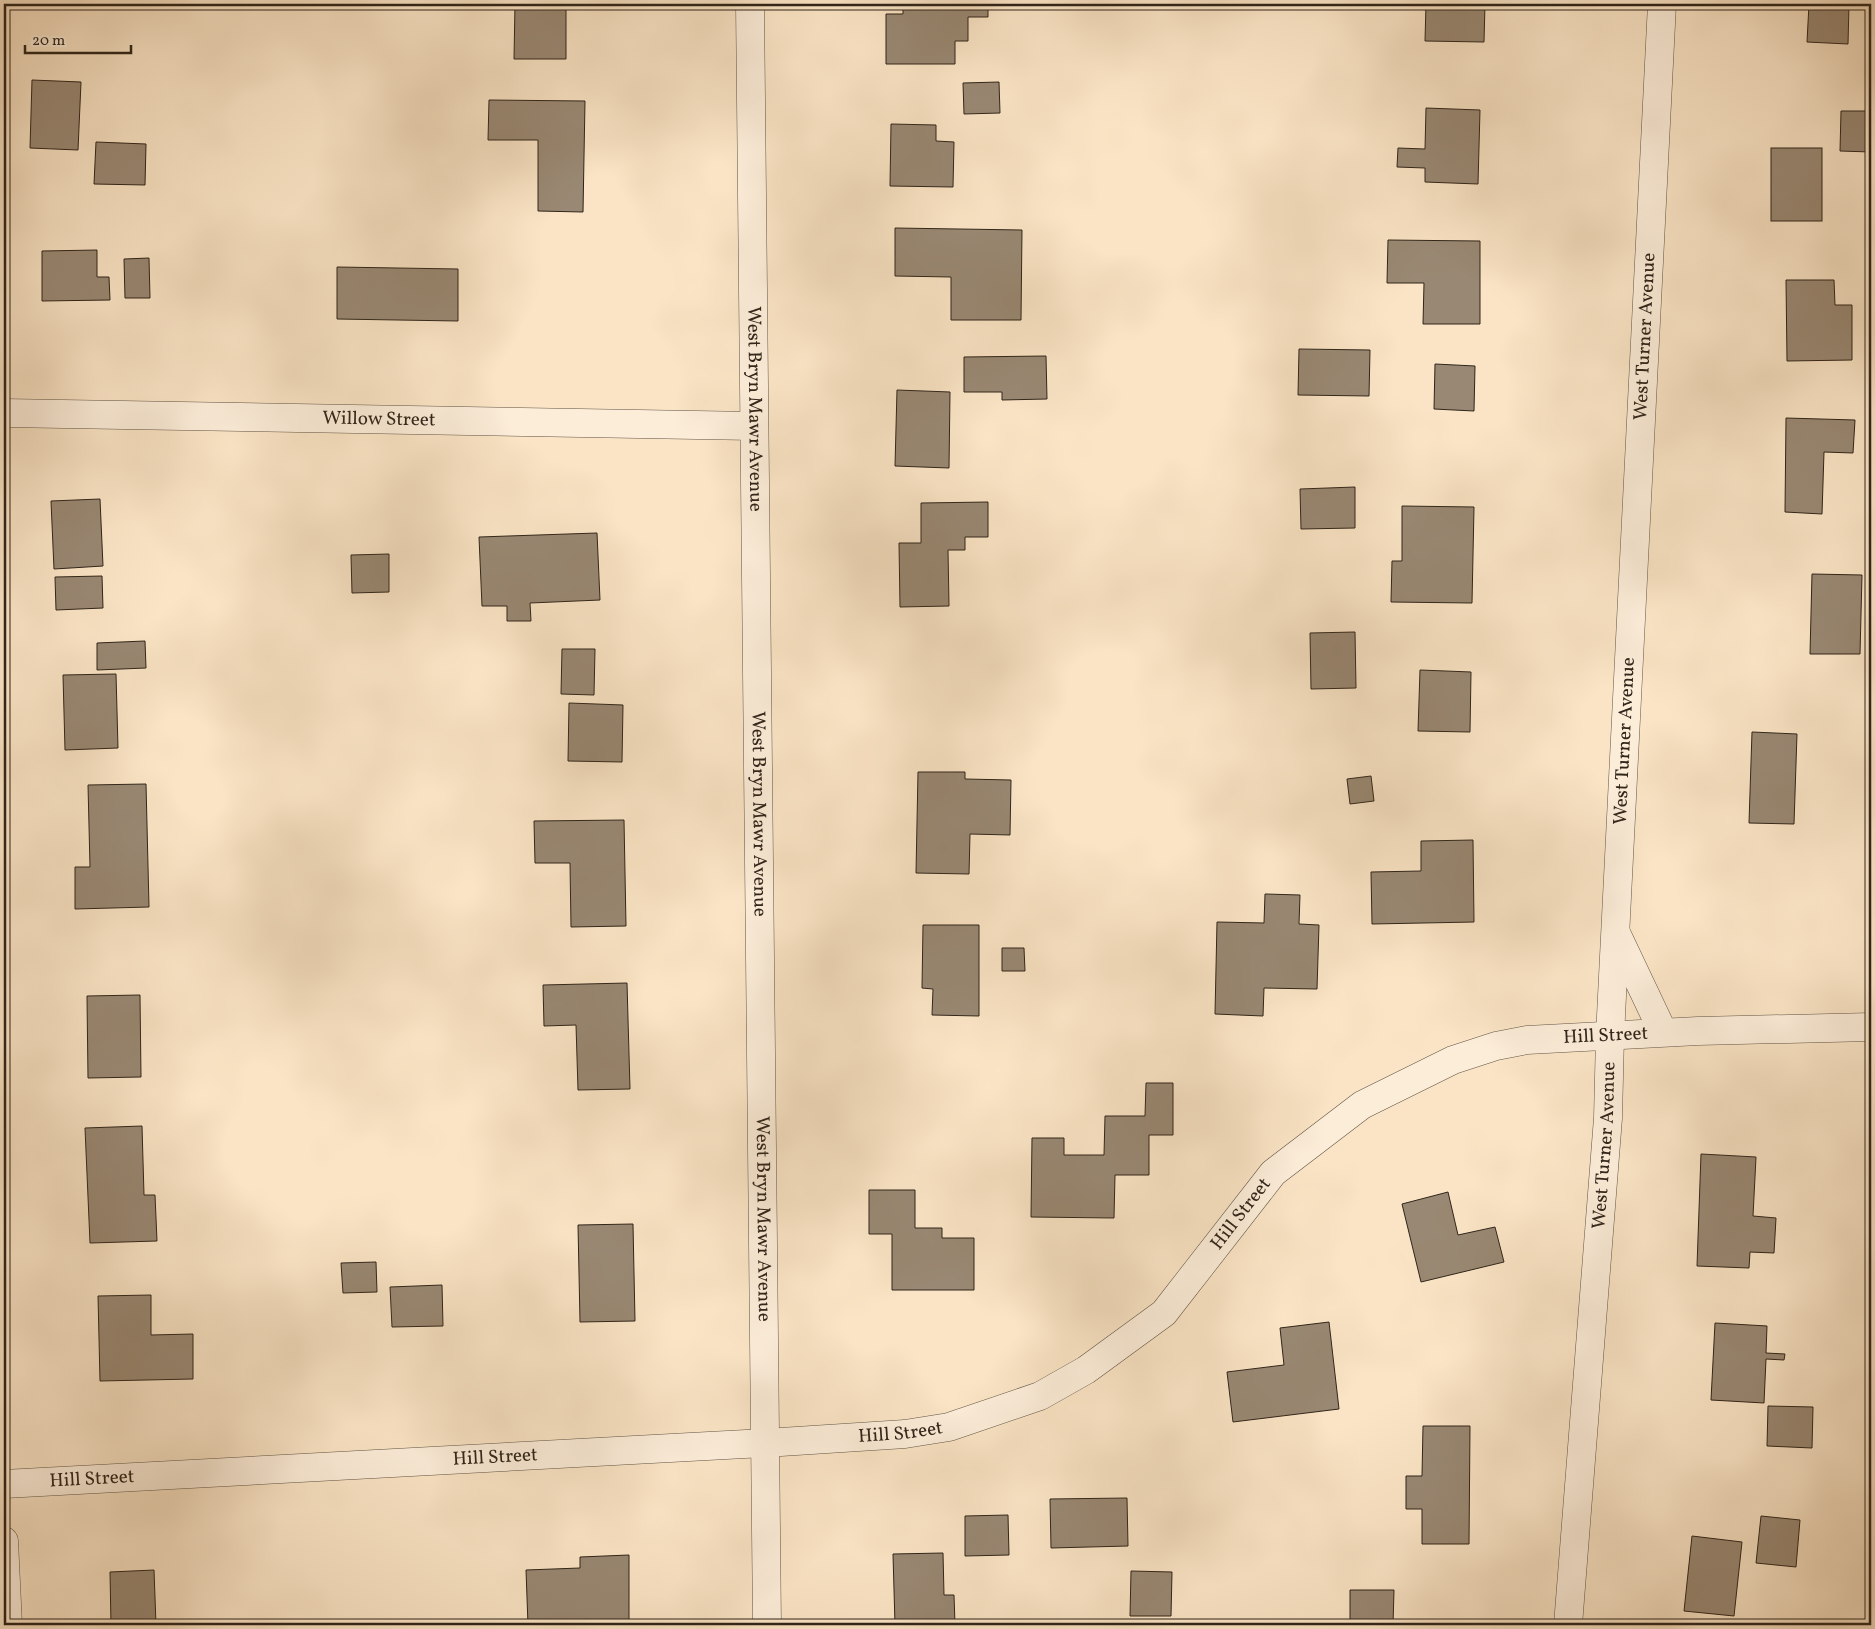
<svg xmlns="http://www.w3.org/2000/svg" width="1875" height="1629" font-family="Vollkorn,serif">
<rect width="100%" height="100%" fill="#fae4c5"/>
<filter id="stains"><feTurbulence type="fractalNoise" baseFrequency=".004" numOctaves="4"/><feColorMatrix values="0 0 0 0 .2 0 0 0 0 .09 0 0 0 0 .02 0 0 0 .5 -.17"/></filter>
<radialGradient id="worn" r=".72"><stop offset=".6" stop-color="#630" stop-opacity="0"/><stop offset="1" stop-color="#630" stop-opacity=".3"/></radialGradient>
<!-- building -->
<g fill="#998873" stroke="#30251a">
<polygon points="515,4 566,4 566,59 514,59"/>
<polygon points="903,4 988,4 988,17 968,17 968,41 955,41 955,64 886,64 886,14 903,14"/>
<polygon points="1426,4 1485,4 1484,42 1425,41"/>
<polygon points="1809,4 1849,4 1848,44 1807,42"/>
<polygon points="32,80 81,82 78,150 30,148"/>
<polygon points="999,82 1000,113 964,114 963,83"/>
<polygon points="489,100 585,101 583,212 538,211 538,140 488,140"/>
<polygon points="1426,108 1480,110 1478,184 1425,182 1425,168 1397,167 1398,148 1425,149"/>
<polygon points="1841,111 1871,111 1871,152 1840,151"/>
<polygon points="891,124 936,125 936,141 954,142 953,187 890,186"/>
<polygon points="96,142 146,144 145,185 94,184"/>
<rect x="1771" y="148" width="51" height="73"/>
<polygon points="895,228 1022,230 1021,320 951,320 951,277 895,276"/>
<polygon points="1388,240 1480,241 1480,324 1423,324 1424,283 1387,283"/>
<polygon points="97,250 97,277 109,277 110,300 42,301 42,251"/>
<polygon points="149,258 150,298 125,298 124,259"/>
<polygon points="337,267 458,269 458,321 337,319"/>
<polygon points="1786,280 1834,280 1835,305 1852,305 1852,360 1787,361"/>
<polygon points="1299,349 1370,350 1369,396 1298,395"/>
<polygon points="1046,356 1047,399 1002,400 1002,392 964,392 964,357"/>
<polygon points="1435,364 1475,366 1474,411 1434,409"/>
<polygon points="897,390 950,392 949,468 895,466"/>
<polygon points="1786,418 1855,420 1853,453 1824,452 1822,514 1785,512"/>
<polygon points="1355,487 1355,528 1301,529 1300,489"/>
<polygon points="100,499 103,566 54,569 51,501"/>
<polygon points="988,502 988,537 965,537 965,550 948,550 949,606 900,607 899,543 921,543 921,503"/>
<polygon points="1402,506 1474,507 1472,603 1391,602 1392,561 1402,561"/>
<polygon points="597,533 600,600 530,603 531,621 507,621 507,606 482,606 479,537"/>
<polygon points="389,554 389,592 352,593 351,555"/>
<polygon points="1812,574 1862,575 1860,654 1810,654"/>
<polygon points="102,576 103,608 56,610 55,577"/>
<polygon points="1355,632 1356,688 1311,689 1310,633"/>
<polygon points="145,641 146,668 97,670 97,643"/>
<polygon points="562,649 595,649 594,695 561,694"/>
<polygon points="1420,670 1471,672 1470,732 1418,731"/>
<polygon points="116,674 118,748 65,750 63,675"/>
<polygon points="569,703 623,705 622,762 568,761"/>
<polygon points="1752,732 1797,734 1794,824 1749,823"/>
<polygon points="918,772 965,772 965,779 1011,780 1010,835 970,834 969,874 916,873"/>
<polygon points="1371,776 1374,801 1350,804 1347,779"/>
<polygon points="146,784 149,907 75,909 75,867 90,867 88,785"/>
<polygon points="624,820 626,926 571,927 570,863 535,863 534,821"/>
<polygon points="1473,840 1474,922 1372,924 1371,872 1421,871 1421,841"/>
<polygon points="1265,894 1300,895 1299,924 1319,925 1317,989 1264,988 1263,1016 1215,1014 1217,922 1264,923"/>
<polygon points="923,925 979,925 979,1016 932,1015 933,989 922,988"/>
<polygon points="1002,948 1024,948 1025,971 1002,971"/>
<polygon points="627,983 630,1089 578,1090 576,1025 544,1026 543,985"/>
<polygon points="140,995 141,1077 88,1078 87,996"/>
<polygon points="1146,1083 1173,1083 1173,1135 1149,1135 1149,1175 1115,1175 1114,1218 1031,1217 1032,1138 1064,1138 1064,1155 1104,1155 1105,1116 1145,1116"/>
<polygon points="142,1126 144,1195 155,1195 157,1241 90,1243 85,1128"/>
<polygon points="1701,1154 1756,1157 1753,1216 1776,1218 1774,1253 1750,1252 1749,1268 1697,1266"/>
<polygon points="869,1190 915,1190 915,1228 942,1228 942,1238 974,1238 974,1290 892,1290 892,1234 869,1234"/>
<polygon points="1448,1192 1458,1235 1495,1227 1504,1262 1421,1282 1402,1204"/>
<polygon points="633,1224 635,1321 580,1322 578,1225"/>
<polygon points="376,1262 377,1292 343,1293 341,1263"/>
<polygon points="442,1285 443,1326 392,1327 390,1287"/>
<polygon points="151,1295 151,1335 193,1334 193,1379 100,1381 98,1296"/>
<polygon points="1329,1322 1339,1409 1233,1422 1227,1372 1284,1365 1280,1328"/>
<polygon points="1715,1323 1767,1326 1766,1353 1785,1354 1784,1360 1766,1359 1764,1403 1711,1400"/>
<polygon points="1768,1406 1813,1407 1812,1448 1767,1446"/>
<polygon points="1423,1426 1470,1426 1469,1544 1422,1544 1422,1509 1406,1509 1406,1476 1422,1476"/>
<polygon points="1127,1498 1128,1546 1051,1548 1050,1499"/>
<polygon points="1008,1515 1009,1555 965,1556 965,1516"/>
<polygon points="1761,1516 1800,1520 1796,1567 1756,1563"/>
<polygon points="1692,1536 1742,1542 1734,1616 1684,1611"/>
<polygon points="943,1553 944,1595 954,1595 955,1625 895,1625 893,1554"/>
<polygon points="629,1555 629,1625 528,1625 526,1570 580,1568 580,1557"/>
<polygon points="154,1570 156,1625 111,1625 110,1572"/>
<polygon points="1131,1571 1172,1572 1171,1616 1130,1616"/>
<polygon points="1350,1590 1394,1590 1393,1625 1350,1625"/>
</g>
<g fill="none" stroke-linecap="round" stroke-linejoin="round">
<!-- minor casing -->
<g stroke="#625545" stroke-width="29">
<g id="minor">
<path id="s1" d="M750,4L767,1625"/>
<path id="s2" d="M4,413L754,426"/>
<polyline points="1617,935 1663,1032"/>
<path id="s3" d="M4,1484L765,1443L905,1434L949,1427L1040,1396L1086,1370L1164,1313L1273,1173L1362,1105L1453,1060L1496,1046L1527,1040L1698,1031L1871,1027"/>
<polyline points="4,1541 8,1625"/>
<path id="s4" d="M1568,1625L1608,1118L1610,1036L1662,4"/>
</g>
</g>
<!-- minor -->
<use href="#minor" stroke="#fcedd9" stroke-width="28"/>
</g>
<g text-anchor="middle" dominant-baseline="central" stroke-width="4" stroke-linejoin="round" paint-order="stroke">
<!-- street labels -->
<g font-size="19" fill="#30251a" stroke="#fcedd9">
<text stroke="none"><textPath href="#s4" startOffset="1291">West Turner Avenue</textPath></text>
<text stroke="none"><textPath href="#s1" startOffset="405">West Bryn Mawr Avenue</textPath></text>
<text stroke="none"><textPath href="#s2" startOffset="375">Willow Street</textPath></text>
<text stroke="none"><textPath href="#s4" startOffset="886">West Turner Avenue</textPath></text>
<text stroke="none"><textPath href="#s1" startOffset="810">West Bryn Mawr Avenue</textPath></text>
<text stroke="none"><textPath href="#s3" startOffset="1739">Hill Street</textPath></text>
<text stroke="none"><textPath href="#s4" startOffset="481">West Turner Avenue</textPath></text>
<text stroke="none"><textPath href="#s3" startOffset="1318">Hill Street</textPath></text>
<text stroke="none"><textPath href="#s1" startOffset="1215">West Bryn Mawr Avenue</textPath></text>
<text stroke="none"><textPath href="#s3" startOffset="898">Hill Street</textPath></text>
<text stroke="none"><textPath href="#s3" startOffset="492">Hill Street</textPath></text>
<text stroke="none"><textPath href="#s3" startOffset="88">Hill Street</textPath></text>
</g>
</g>
<!-- margin -->
<rect width="1875" height="1629" fill="none" stroke="#fae4c5" stroke-width="20"/>
<rect x="5" y="5" width="1865" height="1619" fill="none" stroke="#30251a" stroke-width="2.5"/>
<rect x="10" y="10" width="1855" height="1609" fill="none" stroke="#30251a"/>
<!-- scale -->
<path d="M25 45v8h106v-8" fill="none" stroke="#30251a" stroke-width="2.5"/>
<text x="32" y="45" font-size="15" fill="#30251a" stroke="#fcedd9" stroke-width="4" paint-order="stroke">20 m</text>
<rect width="100%" height="100%" filter="url(#stains)"/>
<rect width="100%" height="100%" fill="url(#worn)"/>
</svg>
